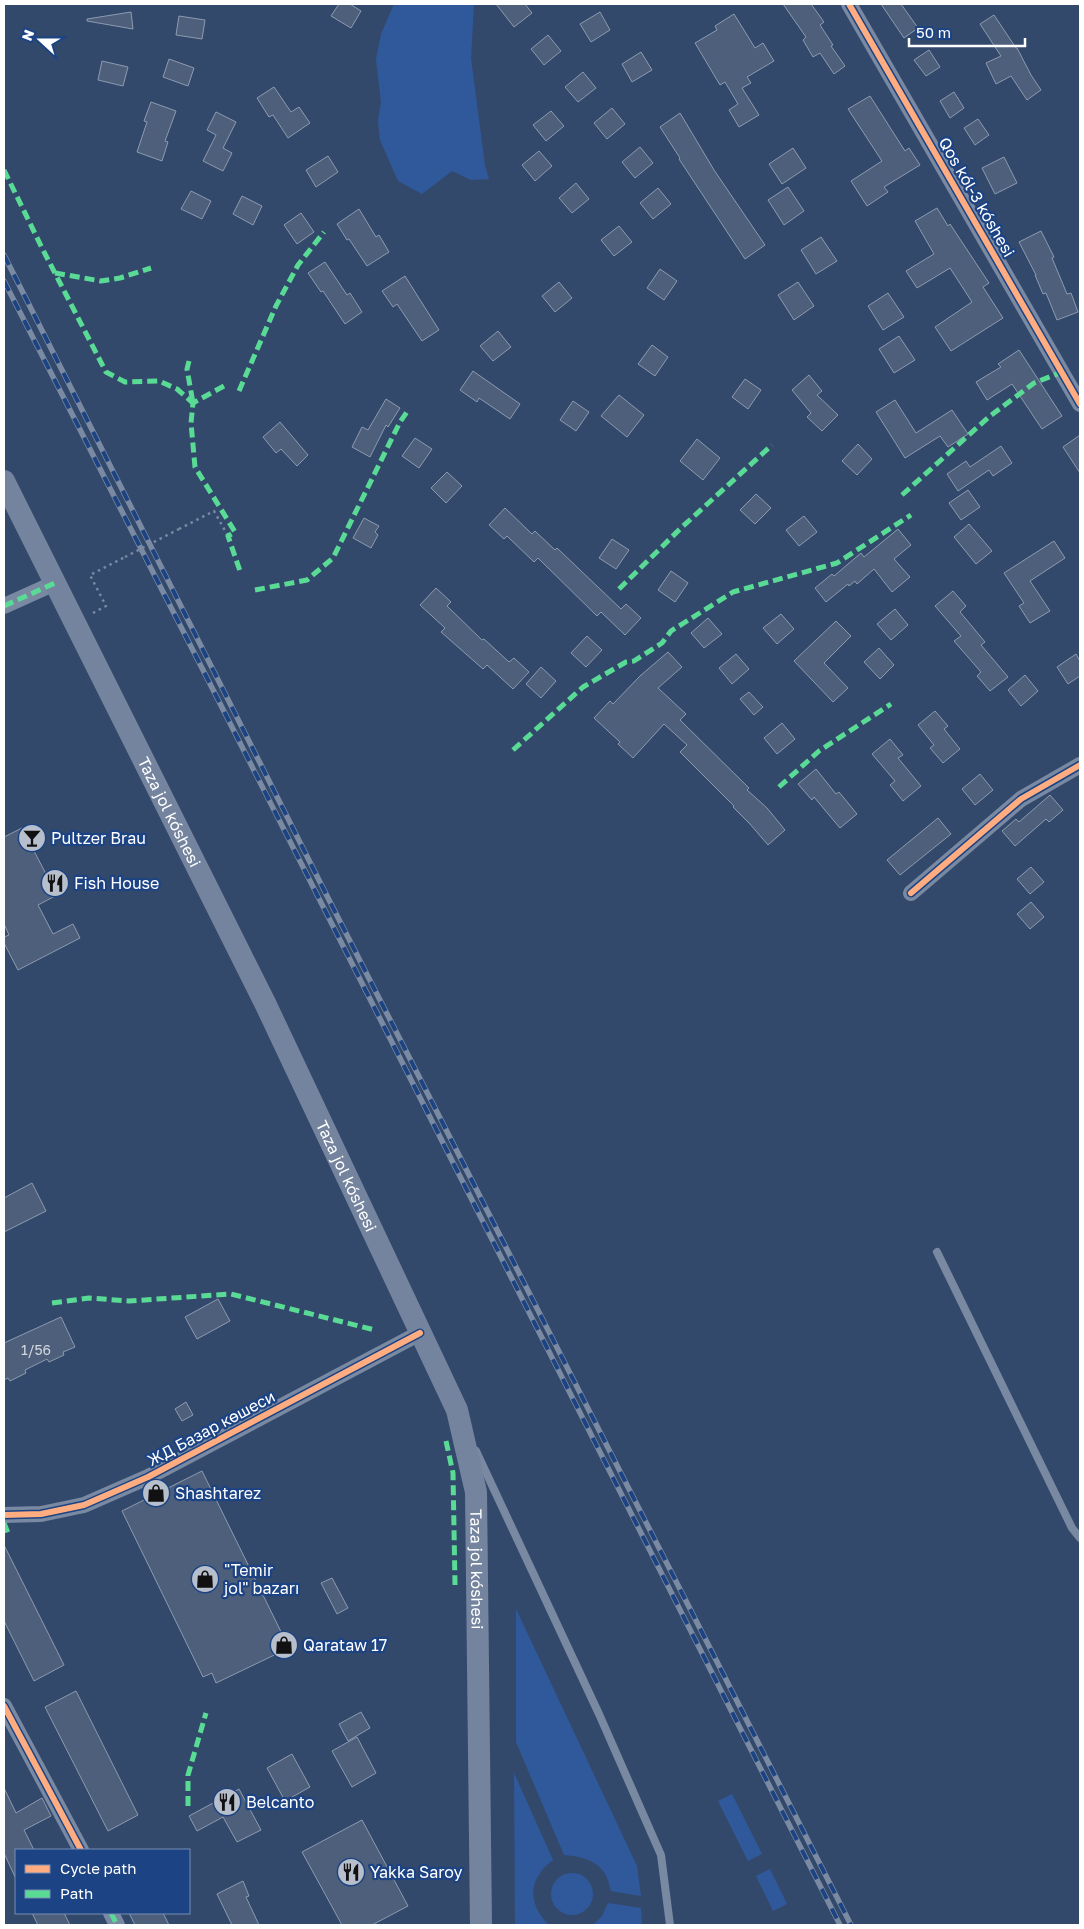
<svg xmlns="http://www.w3.org/2000/svg" width="1084" height="1929" font-family="'Golos Text',sans-serif">
<rect width="100%" height="100%" fill="#33496c"/>
<!-- green -->
<g fill="#30599b">
<polygon points="394,4 474,4 471,58 485,166 489,179 471,180 452,171 422,194 398,181 380,140 378,121 381,102 376,59 381,34"/>
<path d="M516,1609L637,1866L641,1896L611,1891C606,1864 590,1857 564,1855L516,1742Z"/>
<path d="M514,1773L553,1860C528,1878 527,1904 549,1925H515Z"/>
<polygon points="732,1794 762,1854 748,1861 718,1801"/>
<polygon points="770,1869 787,1904 773,1911 756,1876"/>
<circle cx="572" cy="1894" r="21"/>
<polygon points="608,1903 641,1908 642,1925 593,1925 602,1916"/>
</g>
<!-- building -->
<g fill="#4d5f7b" stroke="#8d9bb0">
<polygon points="339,4 350,4 361,11 351,28 331,16"/>
<polygon points="496,4 525,4 532,13 514,27"/>
<polygon points="783,4 811,4 824,22 820,25 833,45 831,46 845,66 834,74 820,53 813,57 803,40 806,37"/>
<polygon points="881,4 901,4 918,28 904,38"/>
<polygon points="131,12 133,29 87,21 87,19"/>
<polygon points="600,12 610,30 591,42 580,24"/>
<polygon points="734,14 755,48 763,43 774,61 747,77 751,83 742,88 759,115 739,127 729,110 738,104 725,82 720,85 695,43 717,30 715,26"/>
<polygon points="994,15 1016,48 1017,48 1031,75 1041,90 1027,100 1011,76 996,84 986,63 1001,56 980,24"/>
<polygon points="179,16 205,20 202,39 176,35"/>
<polygon points="548,35 561,51 544,65 531,49"/>
<polygon points="929,50 940,67 926,76 914,60"/>
<polygon points="641,52 652,70 632,82 622,64"/>
<polygon points="169,59 194,68 188,86 163,77"/>
<polygon points="102,61 128,67 123,86 98,80"/>
<polygon points="583,72 596,88 578,102 565,87"/>
<polygon points="274,87 291,112 299,107 310,123 288,138 273,115 269,117 257,98"/>
<polygon points="954,92 964,108 950,118 940,101"/>
<polygon points="870,96 905,151 909,148 920,165 884,187 888,192 867,206 851,181 882,161 848,109"/>
<polygon points="151,102 176,111 165,141 168,142 162,161 137,152 147,122 144,121"/>
<polygon points="612,108 625,124 607,139 594,123"/>
<polygon points="551,111 564,126 546,141 533,125"/>
<polygon points="216,112 236,122 223,148 232,153 223,171 203,161 216,135 207,130"/>
<polygon points="680,113 714,170 765,245 745,259 679,159 680,158 660,127"/>
<polygon points="978,119 989,135 975,145 964,128"/>
<polygon points="640,147 653,163 635,178 622,162"/>
<polygon points="793,148 806,168 782,184 769,164"/>
<polygon points="539,151 552,166 535,181 522,165"/>
<polygon points="328,156 338,172 316,187 306,170"/>
<polygon points="1004,157 1017,183 995,194 982,168"/>
<polygon points="576,183 589,199 572,213 559,198"/>
<polygon points="788,187 804,211 784,225 768,200"/>
<polygon points="658,188 671,204 653,219 640,203"/>
<polygon points="191,191 211,201 202,219 181,209"/>
<polygon points="242,196 262,206 253,225 233,214"/>
<polygon points="937,208 948,226 950,224 989,283 983,287 1003,318 951,351 935,327 972,302 950,268 917,288 906,271 934,254 915,221"/>
<polygon points="359,209 376,237 379,235 389,252 367,266 349,239 347,240 337,224"/>
<polygon points="301,213 314,232 297,244 284,225"/>
<polygon points="619,226 632,242 614,256 601,240"/>
<polygon points="1041,231 1054,257 1052,258 1067,294 1071,293 1078,312 1057,320 1046,293 1043,294 1035,275 1036,275 1019,242"/>
<polygon points="821,237 837,261 816,274 801,250"/>
<polygon points="325,262 347,295 350,293 362,312 345,324 323,291 321,292 308,273"/>
<polygon points="660,269 677,281 664,300 647,288"/>
<polygon points="405,276 439,330 422,341 397,304 393,307 382,291"/>
<polygon points="559,282 572,298 555,312 542,296"/>
<polygon points="798,282 814,306 794,320 778,295"/>
<polygon points="888,293 904,317 883,330 868,306"/>
<polygon points="498,331 511,347 493,361 480,346"/>
<polygon points="899,336 915,360 894,373 879,349"/>
<polygon points="652,345 668,357 655,376 638,364"/>
<polygon points="1019,350 1062,416 1042,429 1012,384 987,400 976,382 1001,367 998,364"/>
<polygon points="473,371 520,404 510,419 479,398 477,402 460,390"/>
<polygon points="809,375 822,391 817,395 838,415 822,431 807,417 811,413 792,390"/>
<polygon points="745,379 761,390 748,409 732,397"/>
<polygon points="619,395 644,415 627,437 601,416"/>
<polygon points="386,399 400,408 388,427 386,425 370,457 352,447 362,427 368,430"/>
<polygon points="895,400 916,433 952,410 968,434 948,447 940,436 905,458 876,412"/>
<polygon points="573,401 589,412 576,431 560,420"/>
<polygon points="280,422 308,455 297,466 281,449 276,453 263,437"/>
<polygon points="1080,435 1080,473 1063,447"/>
<polygon points="415,438 432,449 419,468 402,456"/>
<polygon points="697,439 720,458 703,480 680,461"/>
<polygon points="858,444 872,459 857,475 842,461"/>
<polygon points="1001,446 1012,463 993,476 989,470 958,491 947,474 966,461 970,467"/>
<polygon points="447,472 462,486 446,503 431,488"/>
<polygon points="968,490 980,507 961,520 949,503"/>
<polygon points="756,494 771,508 755,524 740,510"/>
<polygon points="505,508 532,534 535,531 555,550 557,548 621,609 626,604 641,618 625,635 601,612 597,616 538,558 534,562 507,536 504,539 489,525"/>
<polygon points="804,516 817,532 799,546 786,530"/>
<polygon points="364,518 379,526 375,532 378,535 371,548 353,538"/>
<polygon points="969,524 992,551 976,564 954,537"/>
<polygon points="898,529 911,545 894,559 910,577 892,592 874,569 857,584 855,581 849,586 848,584 826,602 815,588 832,574 834,576 861,553 864,557"/>
<polygon points="612,539 629,550 616,569 599,558"/>
<polygon points="1054,541 1065,558 1030,581 1050,611 1030,623 1019,606 1024,603 1004,573"/>
<polygon points="671,571 688,583 675,602 658,590"/>
<polygon points="436,588 451,602 447,606 482,640 484,639 509,662 514,658 529,672 513,689 487,665 483,669 441,632 445,628 420,605"/>
<polygon points="953,591 966,606 960,612 985,642 981,645 1008,677 990,691 977,676 981,672 954,641 961,636 935,606"/>
<polygon points="895,609 908,625 891,640 877,624"/>
<polygon points="781,614 794,629 777,644 763,628"/>
<polygon points="708,618 722,634 704,648 691,633"/>
<polygon points="836,621 851,636 824,663 848,688 833,702 794,661"/>
<polygon points="587,636 602,650 586,667 571,653"/>
<polygon points="879,648 894,665 880,679 864,662"/>
<polygon points="668,652 682,667 658,688 686,714 680,720 749,788 747,790 767,808 785,830 768,845 750,824 733,807 734,806 680,752 687,745 664,724 633,758 618,744 620,742 594,718 610,701 613,704 640,676"/>
<polygon points="736,654 749,669 732,684 719,668"/>
<polygon points="1076,654 1080,661 1080,676 1068,684 1057,667"/>
<polygon points="541,667 556,681 541,698 526,684"/>
<polygon points="1025,675 1038,691 1021,706 1008,690"/>
<polygon points="749,692 763,707 754,715 740,699"/>
<polygon points="935,711 948,726 944,729 960,749 943,763 930,748 934,745 918,725"/>
<polygon points="782,723 795,739 777,754 764,738"/>
<polygon points="890,739 903,755 898,758 921,786 903,801 890,785 895,781 872,754"/>
<polygon points="816,769 836,794 839,792 857,814 840,828 814,797 812,800 798,784"/>
<polygon points="980,774 993,790 975,805 962,789"/>
<polygon points="1050,795 1063,810 1049,822 1046,819 1015,846 1002,831 1016,819 1019,822"/>
<polygon points="938,818 951,834 900,875 887,860"/>
<polygon points="22,828 57,895 38,905 53,934 73,924 80,938 18,970 4,943 4,937 9,935 4,924 4,837"/>
<polygon points="1031,867 1044,882 1030,894 1017,879"/>
<polygon points="1031,902 1044,917 1030,929 1017,914"/>
<polygon points="32,1183 46,1211 4,1232 4,1198"/>
<polygon points="218,1299 230,1321 197,1339 185,1317"/>
<polygon points="61,1317 75,1347 63,1352 64,1355 49,1362 47,1359 25,1370 26,1373 10,1381 8,1378 4,1380 4,1343"/>
<polygon points="186,1402 193,1415 182,1421 175,1409"/>
<polygon points="202,1471 289,1648 216,1683 212,1673 203,1677 122,1511"/>
<polygon points="4,1545 64,1665 34,1681 4,1621"/>
<polygon points="332,1578 348,1608 337,1614 321,1583"/>
<polygon points="76,1691 138,1815 108,1831 45,1707"/>
<polygon points="361,1712 370,1728 348,1741 339,1724"/>
<polygon points="357,1737 376,1773 352,1787 332,1751"/>
<polygon points="292,1754 310,1787 285,1801 267,1768"/>
<polygon points="4,1788 16,1813 42,1798 51,1816 24,1830 34,1850 16,1850 16,1879 4,1853"/>
<polygon points="239,1789 261,1830 237,1842 223,1817 197,1831 189,1816"/>
<polygon points="362,1820 408,1906 372,1925 342,1925 302,1852"/>
<polygon points="243,1881 249,1896 246,1897 259,1925 232,1925 217,1894"/>
<polygon points="32,1913 64,1913 70,1925 38,1925"/>
<polygon points="129,1913 163,1913 169,1925 135,1925"/>
</g>
<g fill="none" stroke-linecap="round" stroke-linejoin="round">
<!-- path -->
<g stroke="#7989a2" stroke-width="2.5" stroke-dasharray="2.5 4" stroke-linecap="butt">
<polyline points="179,529 214,511 228,536"/>
<polyline points="93,613 106,606 90,575 125,557"/>
</g>
<!-- lane -->
<g stroke="#7989a2" stroke-width="8">
<polyline points="937,1252 1072,1528 1080,1538"/>
<polyline points="476,1451 599,1714 661,1855 670,1925"/>
</g>
<!-- street -->
<g stroke="#7989a2" stroke-width="16">
<polyline points="849,4 1080,404"/>
<polyline points="4,606 55,583"/>
<polyline points="911,893 1021,799 1080,765"/>
<polyline points="4,1515 41,1514 84,1505 148,1477 420,1333"/>
<polyline points="4,1706 81,1850"/>
<polyline points="111,1913 117,1925"/>
</g>
<!-- secondary -->
<path stroke="#74849e" stroke-width="22" id="s1" d="M4,481L265,1003L457,1410L476,1492L481,1925"/>
<!-- rail casing -->
<g stroke="#7a8aa2" stroke-width="5.5">
<g id="rail">
<polyline points="4,255 325,892 851,1925"/>
<polyline points="4,281 203,670 840,1925"/>
</g>
</g>
<!-- rail -->
<use href="#rail" stroke="#1c4383" stroke-width="4" stroke-dasharray="11" stroke-linecap="butt"/>
<!-- path-bridge -->
<polyline stroke="#7989a2" stroke-width="2.5" stroke-dasharray="2.5 4" stroke-linecap="butt" points="125,557 179,529"/>
<!-- quiet -->
<g stroke="#5adb95" stroke-width="5" stroke-dasharray="10 5" stroke-linecap="butt">
<polyline points="4,170 42,248 106,372 125,382 159,381 177,389 193,403"/>
<polyline points="55,273 101,281 120,278 151,268"/>
<polyline points="189,361 187,369 193,403"/>
<polyline points="224,386 193,403 191,423 195,467 235,532 228,536 240,571"/>
<polyline points="239,391 276,306 298,265 324,232"/>
<polyline points="902,495 990,416 1034,383 1062,372"/>
<polyline points="619,589 681,528 772,445"/>
<polyline points="255,590 307,580 333,558 400,422 409,409"/>
<polyline points="4,606 55,583"/>
<polyline points="513,750 583,687 626,662 634,661 662,643 671,631 733,592 837,563 911,515"/>
<polyline points="779,787 819,751 891,704"/>
<polyline points="52,1303 89,1298 129,1301 231,1294 375,1330"/>
<polyline points="446,1441 453,1473 455,1585"/>
<polyline points="4,1523 8,1533"/>
<polyline points="188,1806 188,1775 206,1713"/>
<polyline points="111,1913 117,1925"/>
</g>
<!-- cycleway casing -->
<g stroke="#1c4383" stroke-width="9">
<g id="cycleway">
<polyline points="849,4 1080,404"/>
<polyline points="911,893 1021,799 1080,765"/>
<polyline points="4,1515 41,1514 84,1505 148,1477 420,1333"/>
<polyline points="4,1706 81,1850"/>
</g>
</g>
<!-- cycleway -->
<use href="#cycleway" stroke="#ffac80" stroke-width="6"/>
</g>
<!-- icons -->
<defs>
<g id="bar-disc" transform="scale(1.4375)"><circle r="9.5" fill="#b8bfcc" stroke="#1c4383"/><path d="M-6-5H6L.8 .8V4.5H3.5V6h-7V4.5H-.8V.8Z" fill="#111"/></g>
<g id="restaurant-disc" transform="scale(1.4375)"><circle r="9.5" fill="#b8bfcc" stroke="#1c4383"/><path d="M-5-6h1v4h1v-4h1v4h1v-4h1v5L-1.5 .5V6h-2V.5L-5-1ZM5-6V6H3V1.5H1.5Q1.5-4 5-6Z" fill="#111"/></g>
<g id="shop-disc" transform="scale(1.4375)"><circle r="9.5" fill="#b8bfcc" stroke="#1c4383"/><path d="M-5-2.5h2.3a2.7 3.5 0 0 1 5.4 0H5L5.5 6h-11ZM-1.5-2.5h3a1.5 2.3 0 0 0-3 0Z" fill="#111"/></g>
</defs>
<g fill-rule="evenodd">
<use href="#bar-disc" x="32" y="838"/>
<use href="#restaurant-disc" x="55" y="883"/>
<use href="#shop-disc" x="156" y="1493"/>
<use href="#shop-disc" x="205" y="1579"/>
<use href="#shop-disc" x="284" y="1645"/>
<use href="#restaurant-disc" x="227" y="1802"/>
<use href="#restaurant-disc" x="351" y="1872"/>
</g>
<g text-anchor="middle" dominant-baseline="central" stroke-width="4.5" stroke-linejoin="round" paint-order="stroke">
<!-- number labels -->
<g font-size="14" fill="#d2d7de">
<text x="36" y="1349">1/56</text>
</g>
<!-- street labels -->
<g font-size="16" fill="#fff" stroke="#1c4383">
<text transform="translate(977 197) rotate(60)">Qos kól-3 kóshesi</text>
<text stroke="none"><textPath href="#s1" startOffset="370">Taza jol kóshesi</textPath></text>
<text stroke="none"><textPath href="#s1" startOffset="775">Taza jol kóshesi</textPath></text>
<text transform="translate(211 1428) rotate(-28)">ЖД Базар көшеси</text>
<text stroke="none"><textPath href="#s1" startOffset="1195">Taza jol kóshesi</textPath></text>
</g>
<!-- poi labels -->
<g font-size="16" fill="#fff" stroke="#1c4383" text-anchor="start">
<text x="51" y="838">Pultzer Brau</text>
<text x="74" y="883">Fish House</text>
<text x="175" y="1493">Shashtarez</text>
<text x="224" y="1570">"Temir<tspan x="224" dy="18">jol" bazarı</tspan></text>
<text x="303" y="1645">Qarataw 17</text>
<text x="246" y="1802">Belcanto</text>
<text x="370" y="1872">Yakka Saroy</text>
</g>
</g>
<!-- border -->
<rect width="1084" height="1929" fill="none" stroke="#ffffff" stroke-width="10"/>
<!-- legend -->
<rect x="15" y="1849" width="175" height="65" fill="#1c4383" stroke="#778eb5"/>
<rect x="25" y="1865" width="25" height="8" fill="#ffac80" stroke="#778eb5"/>
<text x="60" y="1874" font-size="15" fill="#ffffff">Cycle path</text>
<rect x="25" y="1890" width="25" height="8" fill="#5adb95" stroke="#778eb5"/>
<text x="60" y="1899" font-size="15" fill="#ffffff">Path</text>
<!-- north arrow -->
<g transform="translate(40 40) rotate(291)" stroke="#1c4383" stroke-width="4" paint-order="stroke">
<path d="M0-4L9 19L0 12L-9 19Z" fill="#ffffff"/>
<text y="-8" font-size="14" font-weight="bold" text-anchor="middle" fill="#ffffff">N</text>
</g>
<!-- scale -->
<path d="M909 38v8h116v-8" fill="none" stroke="#ffffff" stroke-width="2.5"/>
<text x="916" y="38" font-size="15" fill="#ffffff" stroke="#1c4383" stroke-width="4" paint-order="stroke">50 m</text>
</svg>
